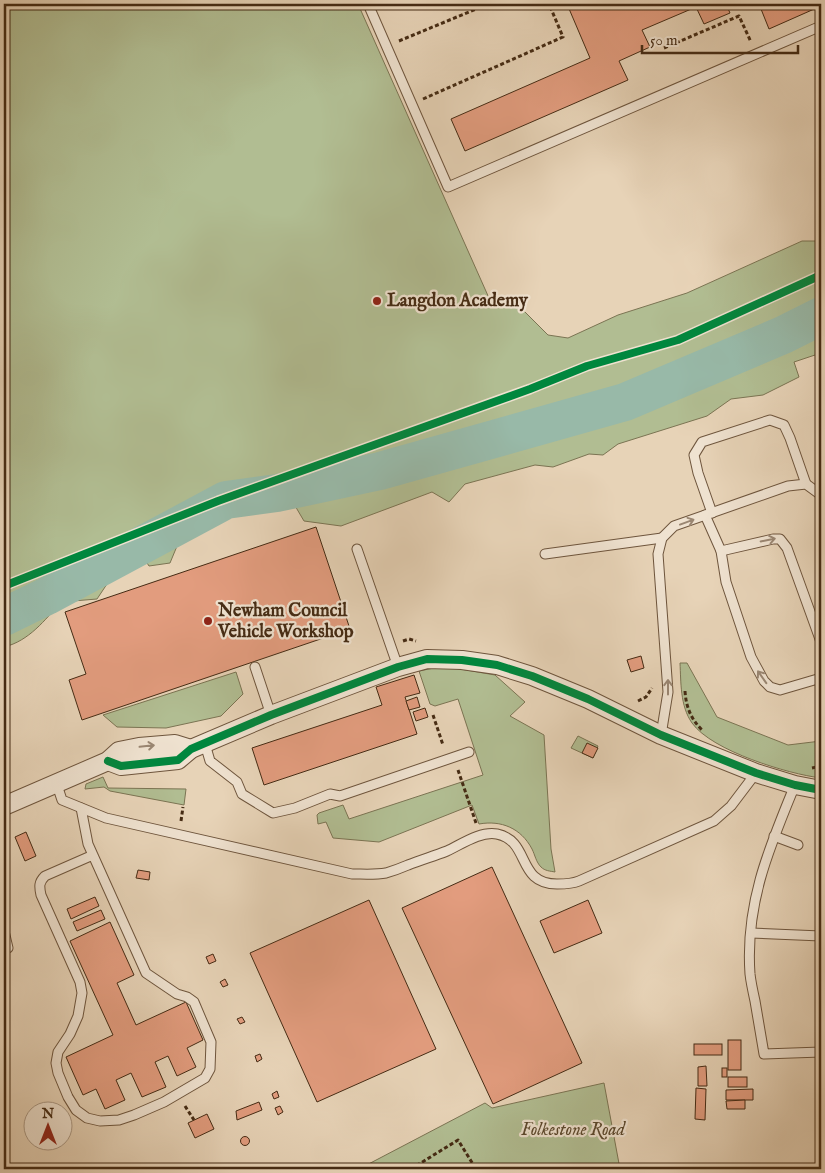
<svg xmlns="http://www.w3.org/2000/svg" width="825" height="1173" font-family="'IM FELL English',serif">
<rect width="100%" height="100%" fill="#e7d3b7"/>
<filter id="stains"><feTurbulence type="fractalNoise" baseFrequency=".004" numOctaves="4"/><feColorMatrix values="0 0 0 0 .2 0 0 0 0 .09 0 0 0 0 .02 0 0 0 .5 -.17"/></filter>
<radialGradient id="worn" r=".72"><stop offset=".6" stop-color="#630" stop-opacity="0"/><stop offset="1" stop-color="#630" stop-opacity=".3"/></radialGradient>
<!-- green -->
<g fill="#b1bd92" stroke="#7b7453">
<path d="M4,4H358L489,298H511L548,335L568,338L618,315L687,293L802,241H821V353L794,362L799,377L763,395L731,399L707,416L618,444L603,455L589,454L553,467L535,465L465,484L449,502L432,492L341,526L304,521L294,504L249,507L182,534L170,563L149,566L142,555L115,572L97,599L61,602C45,620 29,641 4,647Z"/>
<path d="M680,663H687L717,717L788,745L821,741V778C788,774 712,751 692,723C680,706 681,682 680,663Z"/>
<path d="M449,667L495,675L525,702L510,716L544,735L551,849L555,872C550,871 545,871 541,867C536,862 535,855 532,849C521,828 501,820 479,824L472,805L379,842L333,838L326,822L318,824L317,815L319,813L343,805L349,819L483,775L458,699L435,706L430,704L419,671L434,668Z"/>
<polygon points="236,672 243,694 221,716 166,728 117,727 103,715"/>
<polygon points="578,736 598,746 593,758 571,748"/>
<polygon points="103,777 108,788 186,789 184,805 110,791 104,787 85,789 86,784"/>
<polygon points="604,1083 620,1169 359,1169 485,1103 492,1108"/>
</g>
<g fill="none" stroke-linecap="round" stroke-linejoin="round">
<!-- river -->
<polyline stroke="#98b9a8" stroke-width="38" points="4,617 47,596 226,500 277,493 380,471 625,402 783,335 821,316"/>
</g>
<!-- building -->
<g fill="#e29c7e" stroke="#452b14">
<polygon points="567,4 726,4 730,13 704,24 696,7 642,30 650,47 619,61 628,80 465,151 451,119 590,58"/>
<polygon points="759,4 821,4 821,6 769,29"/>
<polygon points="316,527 350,629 82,720 69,680 86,674 65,612"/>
<polygon points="641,656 644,668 631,672 627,660"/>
<polygon points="414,675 420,693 405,697 417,734 264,785 252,748 382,705 376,687"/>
<polygon points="417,697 420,707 409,710 406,701"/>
<polygon points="425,708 428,717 416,721 413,712"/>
<polygon points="587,743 598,748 593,758 582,753"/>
<polygon points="26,832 36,856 25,861 15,837"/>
<polygon points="492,867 582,1063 493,1104 402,908"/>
<polygon points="138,870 150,872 149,880 136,878"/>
<polygon points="95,897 99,906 71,919 67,909"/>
<polygon points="369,900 436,1049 317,1102 250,953"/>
<polygon points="588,900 602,933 554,953 540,921"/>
<polygon points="101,910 105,919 77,931 73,922"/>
<polygon points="110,922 134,975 117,983 136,1025 186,1002 203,1040 187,1048 196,1067 177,1076 168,1056 155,1062 166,1087 142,1097 131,1073 116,1080 125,1100 105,1109 96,1089 83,1095 66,1057 113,1035 70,941"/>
<polygon points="213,954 216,961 209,964 206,957"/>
<polygon points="225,979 228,985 223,987 220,982"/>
<polygon points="242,1017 245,1022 240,1024 237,1019"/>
<rect x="728" y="1040" width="13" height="30"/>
<rect x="694" y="1044" width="28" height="11"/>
<polygon points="260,1054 262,1059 257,1062 255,1056"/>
<polygon points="706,1066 707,1086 698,1086 698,1067"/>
<rect x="722" y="1068" width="5" height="9"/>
<rect x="728" y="1077" width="19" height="10"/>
<polygon points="696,1088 706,1089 705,1120 695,1119"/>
<polygon points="753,1089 753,1100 726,1100 726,1090"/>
<polygon points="277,1091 279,1097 274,1099 272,1094"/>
<polygon points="745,1100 745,1109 727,1109 726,1101"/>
<polygon points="259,1102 262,1110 237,1120 236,1111"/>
<polygon points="280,1106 283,1112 278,1115 275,1108"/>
<polygon points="207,1114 214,1129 195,1138 188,1123"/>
<circle cx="245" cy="1141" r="4.5"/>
</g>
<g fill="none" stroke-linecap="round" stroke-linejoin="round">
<!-- lane casing -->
<g stroke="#6e553d" stroke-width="11">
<g id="lane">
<polyline points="368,4 448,187 821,26"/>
<polyline points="712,513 698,473 694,455 702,442 770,420 784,425 790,438 806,484"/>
<polyline points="705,515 721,551 726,582 751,657 764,681 770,687 780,690 821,678"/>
<polyline points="357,549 398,667"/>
<polyline points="721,551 773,539 780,539 787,548 821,642"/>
<polyline points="545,554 662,538"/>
<polyline points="255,667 271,715"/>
<polyline points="661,735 668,692 658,554 662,538 674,526 788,486 806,484 821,495"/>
<polyline points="205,744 210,761 237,782 242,794 273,813 295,808 330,794 340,796 469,752"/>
<path d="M56,782L62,800L106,818L352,874C363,874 375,875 386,873C393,871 401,868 408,865C421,860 434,856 447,851C462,844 480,831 497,834C531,841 516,884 557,884C565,884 572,884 579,881L714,821L731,806L756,773"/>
<path d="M795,785C769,848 745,904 750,974C751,983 753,992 755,1001C758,1018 761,1036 764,1054L821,1052"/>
<path d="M81,808L88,844L146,973L177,994L187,997L194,1002L211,1042L210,1069L205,1078L164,1102L134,1115L119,1120L100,1121L87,1118L76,1110L68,1097L58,1073L56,1063L58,1052L70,1034L78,1016L82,993L80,982L41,895C39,886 39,882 45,876L93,855"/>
<polyline points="774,836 798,845"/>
<polyline points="4,931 8,948"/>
<polyline points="751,933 821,936"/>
</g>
</g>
<!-- street casing -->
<g stroke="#6e553d" stroke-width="20">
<g id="street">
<polyline points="108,761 121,766 178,760 191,749 271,715 398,667 427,659 462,660 497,665 532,676 588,699 661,735 756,773 795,785 821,790"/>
<polyline points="4,806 108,761 119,751 139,747 175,744 191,749"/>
</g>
</g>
<!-- path -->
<g stroke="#452b14" stroke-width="3" stroke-dasharray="4 2.5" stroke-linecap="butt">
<polyline points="399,41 488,4"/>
<polyline points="664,48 739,16 751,42"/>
<polyline points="423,99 563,37 549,4"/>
<polyline points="403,641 409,639 416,641"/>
<path d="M685,691C686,707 691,719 702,730"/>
<polyline points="638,701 646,697 652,688"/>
<polyline points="433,715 443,745"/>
<polyline points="812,768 821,766"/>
<polyline points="458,770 476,823"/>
<polyline points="181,821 183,807"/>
<polyline points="185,1106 194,1120"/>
<polyline points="411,1169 458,1140 476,1169"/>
</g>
<!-- lane -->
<use href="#lane" stroke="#efe2d0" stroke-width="9"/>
<!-- street -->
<use href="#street" stroke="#efe2d0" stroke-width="18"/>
<!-- cycleway casing -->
<g stroke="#efe2d0" stroke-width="11">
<g id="cycleway">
<polyline points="4,586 218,501 530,389 587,366 678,340 821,275"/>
<polyline points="108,761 121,766 178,760 191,749 271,715 398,667 427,659 462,660 497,665 532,676 588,699 661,735 756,773 795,785 821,790"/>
</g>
</g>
<!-- cycleway -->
<use href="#cycleway" stroke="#00873e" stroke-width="8"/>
</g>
<!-- one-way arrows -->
<defs><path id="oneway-shaft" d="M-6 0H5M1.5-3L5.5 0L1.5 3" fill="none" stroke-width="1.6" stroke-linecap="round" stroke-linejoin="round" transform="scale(1.25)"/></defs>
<g stroke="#9a8672">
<use href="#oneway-shaft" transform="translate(687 522) rotate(-20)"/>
<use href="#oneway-shaft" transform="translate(768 540) rotate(-11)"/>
<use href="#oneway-shaft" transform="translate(762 677) rotate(-125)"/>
<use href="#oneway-shaft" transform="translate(668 687) rotate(-90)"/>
<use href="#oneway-shaft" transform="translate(147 746) rotate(-6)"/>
</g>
<!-- markers -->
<g fill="#8f2418" stroke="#efe2d0" stroke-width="2">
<circle cx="377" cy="301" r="5"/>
<circle cx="208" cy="621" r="5"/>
</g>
<g text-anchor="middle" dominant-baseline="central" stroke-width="4.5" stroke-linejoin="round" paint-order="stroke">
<!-- poi labels -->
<g font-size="18" font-weight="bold" fill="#452b14" stroke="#efe2d0" text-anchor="start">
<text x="387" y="301">Langdon Academy</text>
<text x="218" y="611">Newham Council<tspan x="218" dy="21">Vehicle Workshop</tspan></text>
</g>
<!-- park labels -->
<g font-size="18" font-style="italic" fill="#5b482d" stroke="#efe2d0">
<text x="573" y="1130">Folkestone Road</text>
</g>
</g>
<!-- margin -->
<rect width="825" height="1173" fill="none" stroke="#e7d3b7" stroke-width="20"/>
<rect x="5" y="5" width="815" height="1163" fill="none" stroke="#452b14" stroke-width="2.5"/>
<rect x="10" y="10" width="805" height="1153" fill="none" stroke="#452b14"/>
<!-- north arrow -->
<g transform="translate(48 1126)"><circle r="24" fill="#efe2d0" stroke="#ab9985"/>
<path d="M0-4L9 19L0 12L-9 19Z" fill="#8f2418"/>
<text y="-8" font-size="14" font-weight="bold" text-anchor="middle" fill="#452b14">N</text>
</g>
<!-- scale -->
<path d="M642 45v8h156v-8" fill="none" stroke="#452b14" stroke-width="2.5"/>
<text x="650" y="45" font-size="15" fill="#452b14" stroke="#efe2d0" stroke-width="4" paint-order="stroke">50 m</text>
<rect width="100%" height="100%" filter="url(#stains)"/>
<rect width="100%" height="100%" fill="url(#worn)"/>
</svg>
